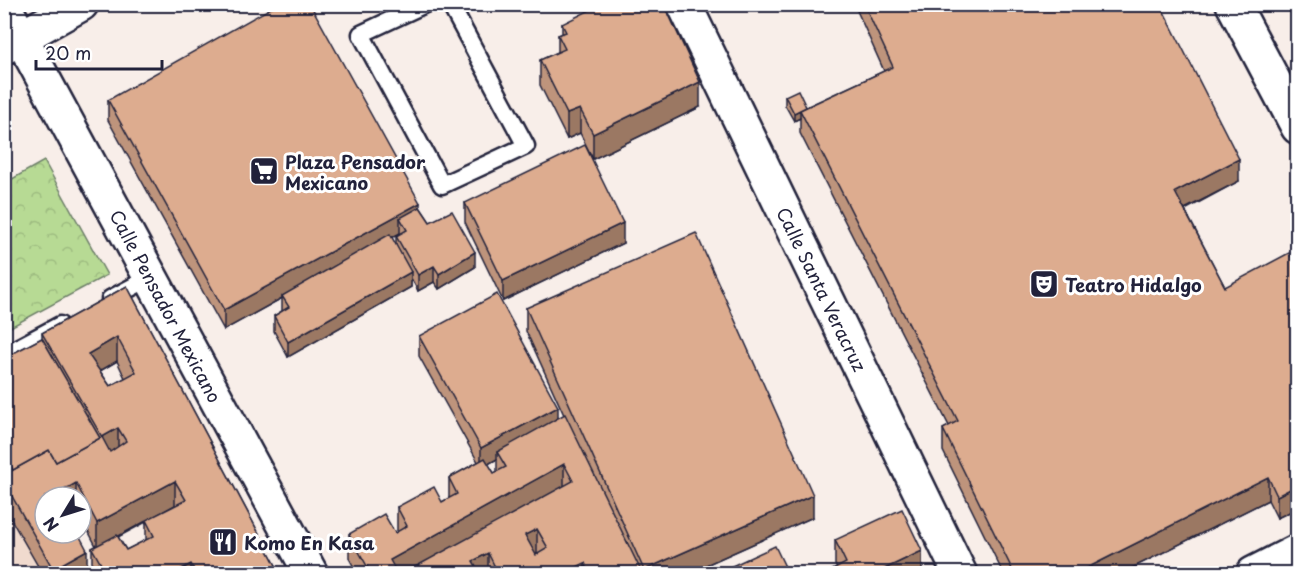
<svg xmlns="http://www.w3.org/2000/svg" width="1302" height="578" font-family="'Playpen Sans',sans-serif">
<defs>
<pattern id="park-crowns" width="20" height="18" patternUnits="userSpaceOnUse" patternTransform="scale(1.5)"><rect width="20" height="18" fill="#b7da94"/><path d="M2 6a3 3 0 1 1 6 0M12 15a3 3 0 1 1 6 0" fill="none" stroke="#9dbb80"/></pattern>
</defs>
<rect width="100%" height="100%" fill="#f8eee9"/>
<filter id="ink" filterUnits="userSpaceOnUse"><feTurbulence type="fractalNoise" baseFrequency=".0167" numOctaves="2"/><feDisplacementMap in="SourceGraphic" scale="12" xChannelSelector="R" yChannelSelector="G"/><feConvolveMatrix kernelMatrix="1 2 1 2 8 2 1 2 1" color-interpolation-filters="sRGB"/></filter>
<g filter="url(#ink)">
<!-- built -->
<polygon fill="#f0dace" points="5,507 42,573 5,573"/>
<!-- park -->
<polygon fill="url(#park-crowns)" stroke="#6c7e68" stroke-width="1.5" points="44,161 107,275 5,330 5,183"/>
<g fill="none" stroke-linecap="round" stroke-linejoin="round">
<!-- lane casing -->
<g stroke="#22223b" stroke-width="21">
<g id="lane">
<polyline points="425,4 361,34 442,185 526,146 450,4"/>
<polyline points="110,299 151,277"/>
<polyline points="4,355 60,325"/>
</g>
</g>
<!-- street casing -->
<g stroke="#22223b" stroke-width="38">
<g id="street">
<polyline points="684,4 960,574"/>
<polyline points="4,6 311,574"/>
<polyline points="1253,574 1298,551"/>
</g>
</g>
<!-- secondary casing -->
<g stroke="#22223b" stroke-width="38">
<polyline id="secondary" points="1233,4 1298,127"/>
</g>
<!-- primary casing -->
<g stroke="#22223b" stroke-width="38">
<polyline id="primary" points="4,47 81,4"/>
</g>
<!-- lane -->
<use href="#lane" stroke="#fff" stroke-width="16"/>
<!-- street -->
<use href="#street" stroke="#fff" stroke-width="33"/>
<!-- secondary -->
<use href="#secondary" stroke="#fff" stroke-width="33"/>
<!-- primary -->
<use href="#primary" stroke="#fff" stroke-width="33"/>
</g>
<!-- wall -->
<g fill="#be947b" stroke="#22223b" stroke-width="1.5" fill-rule="evenodd">
<polygon points="854,4 1160,4 1239,181 1185,210 1225,287 1298,269 1298,508 1277,518 1268,500 1122,573 1003,573 943,451 943,429 949,426 800,133 800,118 794,121 785,105 785,96 806,107 884,71"/>
<polygon points="562,24 700,107 593,159 580,133 567,139 540,85 540,60 558,52 558,35 562,34"/>
<path d="M108,100L420,207L430,222L475,267L439,289L434,282L418,291L411,278V287L288,357L274,331V316L282,311V298L224,330L108,120ZM400,233L396,236V245L392,238Z"/>
<polygon points="465,203 623,243 503,301 465,222"/>
<path d="M127,286L280,573H92V548L96,546L81,517V497H45L87,573H42L4,507V358L42,338V333ZM117,361L125,378L110,386L100,371ZM146,522V540L126,550L118,537Z"/>
<path d="M526,308L813,517L688,573H357L349,558V534L395,533L397,532V507L442,502L449,498V478L478,462L419,356V336L558,418L564,415L526,331ZM497,459V472L494,473L488,464Z"/>
<polygon points="835,540 922,573 829,573 829,572 837,568 835,565"/>
</g>
<!-- shaded-wall -->
<g fill="#9b7864" stroke="#22223b" stroke-width="1.5">
<polygon points="700,82 700,107 593,159 593,134"/>
<polygon points="806,107 800,110 800,118 794,121 794,113"/>
<polygon points="580,109 580,133 567,139 567,114"/>
<polygon points="1239,159 1239,181 1175,214 1175,192"/>
<polygon points="420,203 420,223 400,218 400,233 283,297 282,296 282,298 224,330 224,310"/>
<polygon points="623,223 623,243 503,301 503,281"/>
<polygon points="475,252 475,267 439,289 439,274"/>
<polygon points="434,266 434,282 418,291 418,275"/>
<polygon points="411,272 411,287 288,357 288,342"/>
<polygon points="117,337 117,361 88,378 88,354"/>
<polygon points="558,407 558,427 497,452 497,459 481,468 481,448"/>
<polygon points="118,428 118,452 102,462 102,437"/>
<polygon points="564,464 564,489 410,573 390,573 390,560"/>
<polygon points="1268,477 1268,500 1122,573 1077,573"/>
<polygon points="175,481 175,505 97,548 97,523"/>
<polygon points="76,483 76,497 57,497 57,494"/>
<polygon points="1298,485 1298,508 1277,518 1277,496"/>
<polygon points="813,495 813,517 688,573 644,573 644,570"/>
<polygon points="537,529 537,554 525,560 525,535"/>
<polygon points="87,550 87,573 53,573 53,569"/>
<polygon points="922,551 922,573 876,573"/>
<polygon points="488,553 488,573 473,573 473,561"/>
<polygon points="585,563 585,573 564,573"/>
<polygon points="191,564 191,573 174,573"/>
</g>
<!-- building -->
<g fill="#ddac8f" stroke="#22223b" stroke-width="1.5" fill-rule="evenodd">
<polygon points="278,4 310,4 420,203 224,310 108,100"/>
<polygon points="602,4 664,4 700,82 593,134 580,109 567,114 540,60 565,49 558,35 566,32 562,24"/>
<polygon points="864,4 1160,4 1239,159 1175,192 1225,287 1289,253 1298,269 1298,485 1277,496 1268,477 1077,573 1014,573 943,429 958,421 800,110 893,67"/>
<polygon points="798,90 806,107 794,113 785,96"/>
<polygon points="585,145 623,223 503,281 465,203"/>
<polygon points="420,207 430,222 452,211 475,252 439,274 434,266 418,275 396,236 407,230 400,218"/>
<polygon points="696,233 813,495 644,570 526,308"/>
<polygon points="390,234 411,272 288,342 274,316 289,307 282,296"/>
<path d="M127,286L280,573H196L191,564L174,573H106L92,548L117,535L126,550L154,536L146,520L186,500L175,481L97,523L76,483L57,494L58,497H45V533H78L87,550L53,569L4,482V475L49,450L56,462L102,437L42,333ZM117,337L136,372L110,386L88,354ZM118,428L126,441L110,452L102,437Z"/>
<polygon points="497,294 558,407 481,448 419,336"/>
<polygon points="42,338 100,438 56,462 49,450 13,470 4,453 4,358"/>
<path d="M565,414L642,573H590L585,563L564,573H498L488,553L473,561L480,573H404L573,481L564,464L390,560L397,573H371L349,534L384,514L395,533L407,526L397,507L434,487L442,502L457,494L449,478L485,458L494,473L506,467L497,452ZM537,529L548,548L536,555L525,535Z"/>
<polygon points="902,509 922,551 876,573 830,573 829,572 846,563 835,540"/>
<polygon points="775,546 788,573 717,573"/>
<polygon points="931,570 932,573 924,573"/>
</g>
</g>
<!-- icons -->
<defs>
<g id="supermarket-square" transform="scale(1.5)"><rect x="-9" y="-9" width="18" height="18" rx="4" fill="#22223b" stroke="#fff"/><path d="M-6-5.5h2.5l.6 2H6L4.5 2H-2.5L-4.4-4H-6ZM-1.5 3.2a1.3 1.3 0 1 0 .1 0ZM3 3.2a1.3 1.3 0 1 0 .1 0Z" fill="#fff"/></g>
<g id="theatre-square" transform="scale(1.5)"><rect x="-9" y="-9" width="18" height="18" rx="4" fill="#22223b" stroke="#fff"/><path d="M-5-5.5Q0-4 5-5.5V0Q5 5 0 6Q-5 5-5 0ZM-3.3-2.5H-1v1.5H-3.3ZM1-2.5H3.3v1.5H1ZM-2.8 1Q0 5.5 2.8 1Z" fill="#fff"/></g>
<g id="restaurant-square" transform="scale(1.5)"><rect x="-9" y="-9" width="18" height="18" rx="4" fill="#22223b" stroke="#fff"/><path d="M-5-6h1v4h1v-4h1v4h1v-4h1v5L-1.5 .5V6h-2V.5L-5-1ZM5-6V6H3V1.5H1.5Q1.5-4 5-6Z" fill="#fff"/></g>
</defs>
<g fill-rule="evenodd">
<use href="#supermarket-square" x="264" y="171"/>
<use href="#theatre-square" x="1044" y="284"/>
<use href="#restaurant-square" x="223" y="542"/>
</g>
<g text-anchor="middle" dominant-baseline="central" stroke-width="6" stroke-linejoin="round" paint-order="stroke">
<!-- poi labels -->
<g font-size="18" font-weight="bold" fill="#22223b" stroke="#fff" text-anchor="start">
<text x="285" y="161">Plaza Pensador<tspan x="285" dy="21">Mexicano</tspan></text>
<text x="1065" y="284">Teatro Hidalgo</text>
<text x="244" y="542">Komo En Kasa</text>
</g>
<!-- street labels -->
<g font-size="18" fill="#22223b" stroke="#fff">
<text transform="translate(822 289) rotate(64)">Calle Santa Veracruz</text>
<text transform="translate(166 306) rotate(62)">Calle Pensador Mexicano</text>
</g>
</g>
<!-- margin -->
<rect width="1302" height="578" fill="none" stroke="#fff" stroke-width="24"/>
<rect x="12" y="12" width="1278" height="554" fill="none" stroke="#22223b" stroke-width="2" filter="url(#ink)"/>
<!-- north arrow -->
<g transform="translate(63 515) rotate(232)"><circle r="28" fill="#ffffff" stroke="#a7a7b1" stroke-width="1.5"/>
<path d="M0-4.5L10 22L0 15L-10 22Z" fill="#22223b"/>
<text y="-9" font-size="16" font-weight="bold" text-anchor="middle" fill="#22223b">N</text>
</g>
<!-- scale -->
<path d="M36 60v9h126v-9" fill="none" stroke="#22223b" stroke-width="3"/>
<text x="45" y="60" font-size="18" fill="#22223b" stroke="#ffffff" stroke-width="4.5" paint-order="stroke">20 m</text>
</svg>
